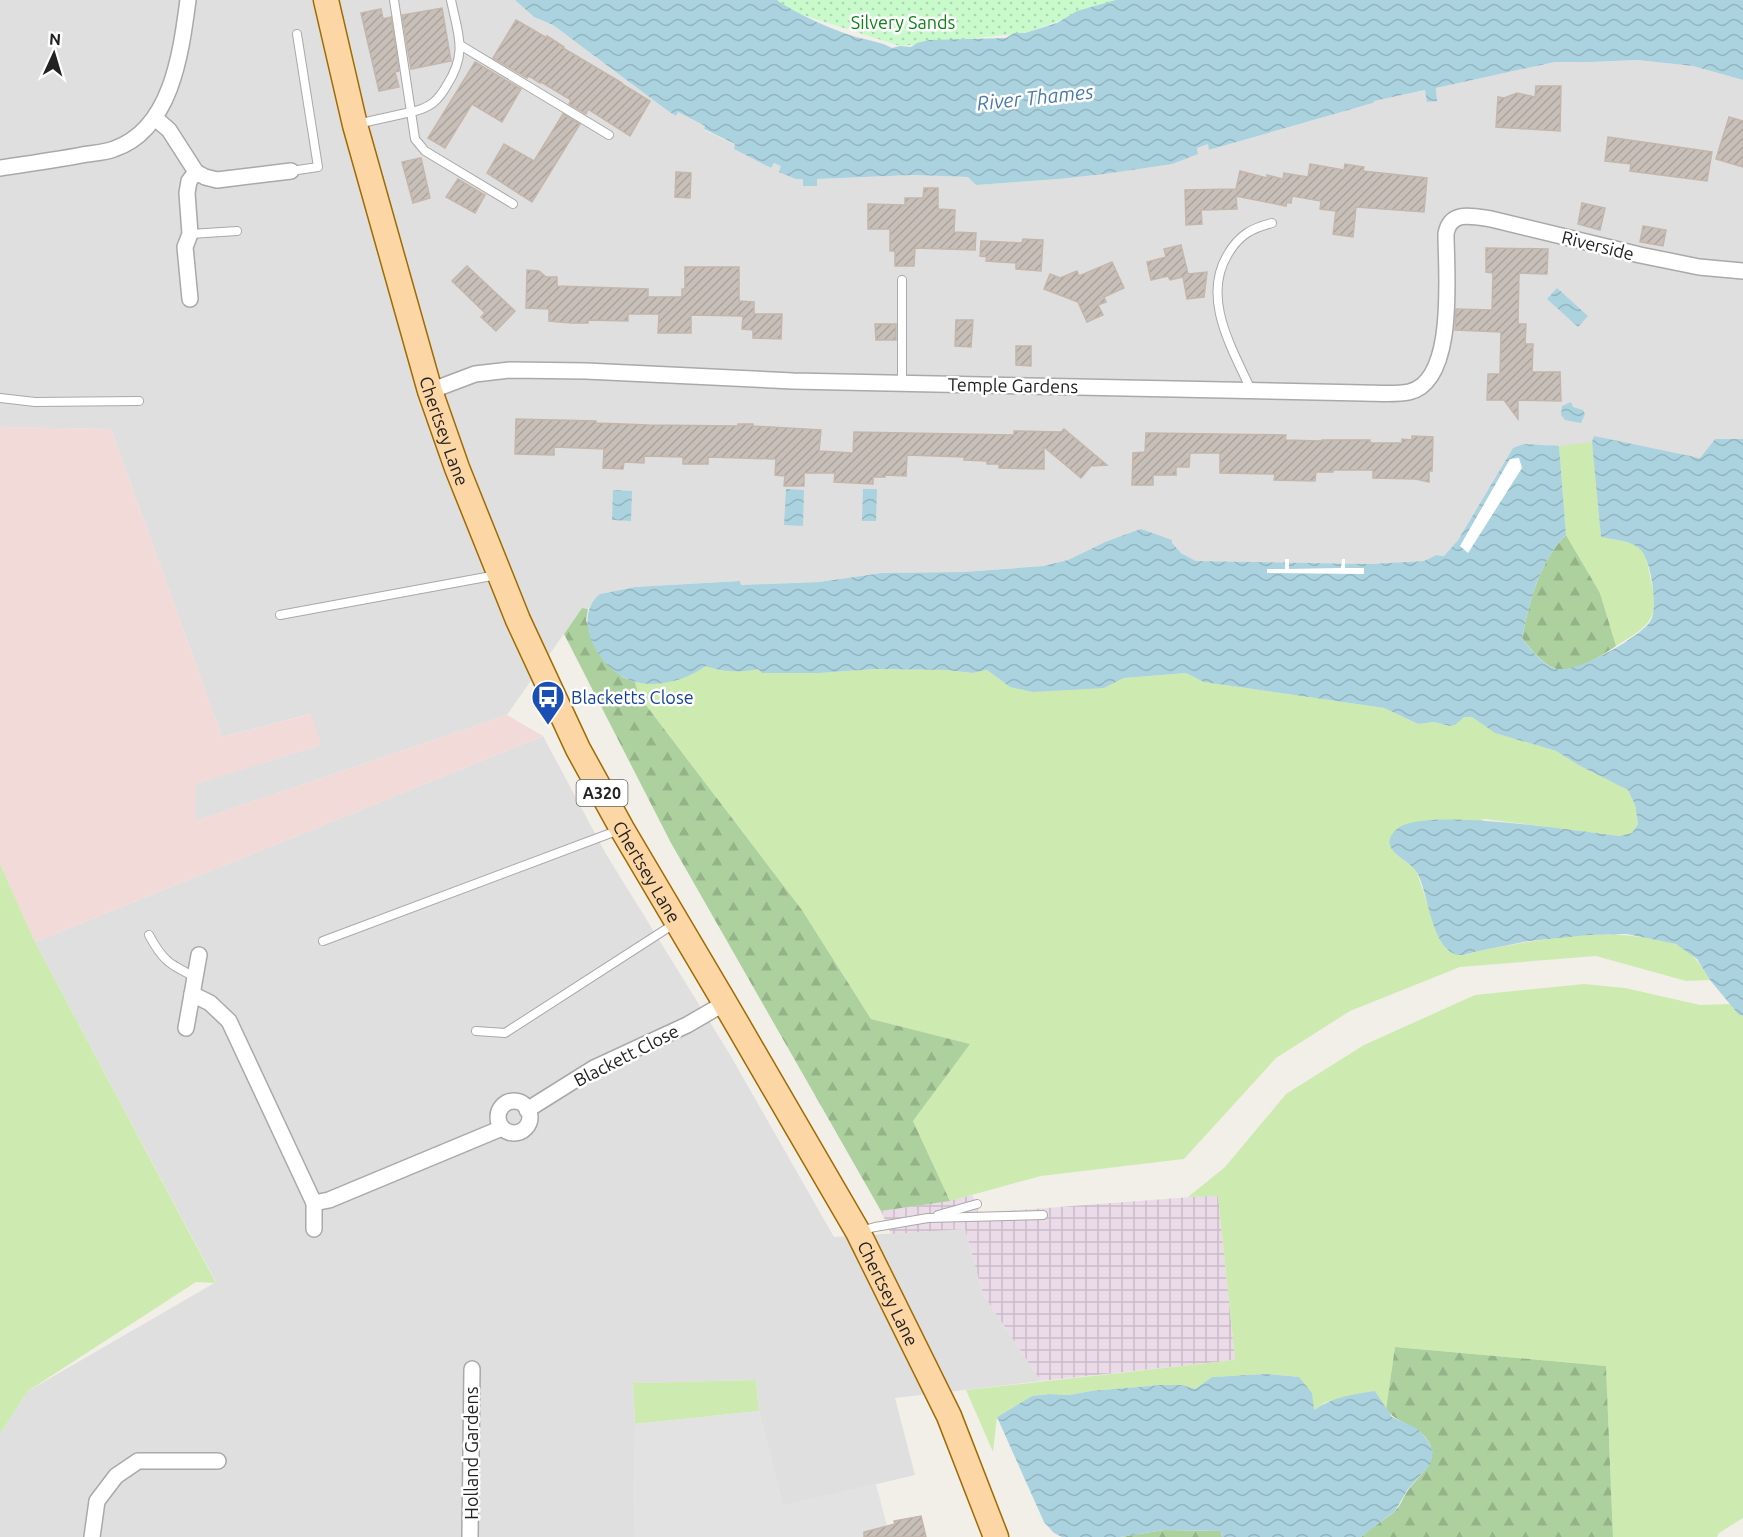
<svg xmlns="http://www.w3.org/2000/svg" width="1743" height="1537" font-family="Ubuntu,sans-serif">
<defs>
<pattern id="industrial-grid" width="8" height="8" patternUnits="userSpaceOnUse" patternTransform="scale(1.5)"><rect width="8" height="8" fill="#ebdbe8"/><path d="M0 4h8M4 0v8" fill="none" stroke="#c9bcc7"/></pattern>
<pattern id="forest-firs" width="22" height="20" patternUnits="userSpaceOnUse" patternTransform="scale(1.5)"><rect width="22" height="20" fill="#add19e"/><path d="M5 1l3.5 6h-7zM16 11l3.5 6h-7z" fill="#95b388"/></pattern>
<pattern id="park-dots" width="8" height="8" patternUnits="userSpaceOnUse" patternTransform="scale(1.5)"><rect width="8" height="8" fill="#c8facc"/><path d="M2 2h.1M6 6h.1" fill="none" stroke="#acd6af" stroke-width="1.8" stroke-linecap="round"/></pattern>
<pattern id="water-waves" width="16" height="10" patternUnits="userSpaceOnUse" patternTransform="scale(1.5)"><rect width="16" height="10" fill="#aad3df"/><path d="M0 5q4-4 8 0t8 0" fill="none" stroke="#92b5bf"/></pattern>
<pattern id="building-hatch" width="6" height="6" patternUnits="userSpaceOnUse" patternTransform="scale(1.5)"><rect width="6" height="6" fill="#c7bfb8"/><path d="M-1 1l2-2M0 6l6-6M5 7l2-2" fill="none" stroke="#aba49e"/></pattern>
</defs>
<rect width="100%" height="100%" fill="#f2efe9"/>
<!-- residential -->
<g fill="#e0dfdf">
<polygon points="0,0 515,0 534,17 553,25 668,111 676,115 678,112 705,126 704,130 736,145 734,149 771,168 774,163 782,166 803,179 803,186 817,179 913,175 969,177 976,185 1059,179 1104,174 1198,154 1197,148 1208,144 1210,150 1373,103 1373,101 1426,90 1427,102 1437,100 1436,88 1555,62 1590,62 1637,60 1693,66 1743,80 1743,439 1715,439 1700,458 1595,437 1601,537 1566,535 1559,446 1513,448 1458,540 1444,556 1436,555 1424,561 1370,564 1196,561 1181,553 1171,543 1105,542 1068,560 1042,566 963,572 882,573 819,582 741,585 740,581 635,587 600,594 588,609 582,608 507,715 195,821 195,784 321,745 310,714 222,737 111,429 0,427"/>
<polygon points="543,736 606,854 729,1053 834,1237 965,1229 983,1294 1041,1381 895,1398 915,1475 783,1506 759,1411 756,1380 633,1383 635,1424 634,1537 0,1537 0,1434 28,1391 216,1282 35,942"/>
</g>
<!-- commercial -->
<polygon fill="#f2dad9" points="0,427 111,429 222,737 311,714 321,745 196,784 195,821 507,715 543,736 35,942 0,864"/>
<!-- industrial -->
<polygon fill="url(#industrial-grid)" points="972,1195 977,1204 978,1213 1218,1195 1235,1360 1041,1381 983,1294 965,1229 891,1234 881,1211 949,1201"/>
<!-- grass -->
<g fill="#cdebb0">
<path d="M1592,442L1601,537C1614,540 1631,540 1641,549C1647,556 1648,567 1650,576C1660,619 1652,624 1616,646L1600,593L1566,535L1559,446Z"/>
<path d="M706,666C719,672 744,673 758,668L763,673H820L875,669L946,670L971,673L987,670L1010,687L1104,688L1124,678L1186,673L1205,682L1384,708L1418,724L1434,722L1450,726L1455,724L1464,717H1472L1496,733L1556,751L1580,766L1628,790L1635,805L1638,824L1632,834L1619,836L1484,819L1395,853L1416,870L1439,938L1447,950L1467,955L1474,952C1532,941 1594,927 1653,939C1660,941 1668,941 1675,944C1692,951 1701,965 1710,980L1686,981L1596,956L1460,967L1350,1011L1276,1058L1184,1159L1041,1176L950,1201L913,1121L969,1044L871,1019L802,910L639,696L635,682C655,685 689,678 706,666Z"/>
<polygon points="0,864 35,942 216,1283 196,1282 28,1391 0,1434"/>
<polygon points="1584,984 1625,988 1700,1005 1730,1004 1739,1015 1743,1016 1743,1518 1719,1533 1717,1537 1613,1537 1606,1366 1395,1347 1386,1409 1375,1391 1326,1402 1314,1410 1299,1377 1266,1374 1212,1377 1195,1389 1182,1385 1160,1385 1091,1391 1069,1395 1050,1394 1032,1396 997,1417 993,1452 966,1390 1235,1360 1218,1196 1188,1197 1225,1167 1286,1094 1364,1045 1475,995"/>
<polygon points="756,1380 759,1411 635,1424 633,1383"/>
</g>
<!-- forest -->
<g fill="url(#forest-firs)">
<path d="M1566,535L1600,593L1616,646C1601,656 1572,675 1554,668C1541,663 1530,648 1522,638C1529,603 1540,560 1566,535Z"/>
<polygon points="582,608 588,609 586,621 622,677 635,682 639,696 802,910 871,1019 970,1044 913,1121 950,1201 881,1211 671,843 564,634"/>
<path d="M1395,1347L1606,1366L1613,1537H1361C1371,1528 1384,1520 1394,1512C1401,1506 1404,1495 1409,1489C1422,1473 1442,1459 1426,1438C1415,1424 1396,1423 1386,1409Z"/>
<polygon points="1164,1530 1221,1531 1222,1537 1120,1537"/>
</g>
<!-- park -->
<polygon fill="url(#park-dots)" points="777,0 1118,0 1025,33 900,46 791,11"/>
<!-- parking -->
<polygon fill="#e2e2e2" points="759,1411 783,1505 876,1484 887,1526 871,1530 866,1537 634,1537 635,1424"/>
<!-- water -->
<g fill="url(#water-waves)">
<path d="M515,0H777C796,14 837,32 860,38C872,41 881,42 892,48L900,46L911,47L917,43L929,40L1006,38L1014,33H1025L1057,23L1077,11L1116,0H1743V80L1693,66L1637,60L1590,62H1555L1436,88L1437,101L1427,102L1425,90L1374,101L1373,103L1209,150L1208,144L1197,148L1198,154L1172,164L1104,174L1059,179L976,185L968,177L913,175L817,179V186H803V179H796L779,172L781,166L774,163L771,168L734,149L735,144L704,129L705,126L678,112L676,116L668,111L553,25L534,17Z"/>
<polygon points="1557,288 1588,316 1578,327 1547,299"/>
<polygon points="1571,402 1573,407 1583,410 1585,414 1581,423 1565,420 1561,415 1562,406"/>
<path d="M1594,436L1700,458L1715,439H1743V1016L1739,1015L1710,980L1697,959L1676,944L1627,934L1589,935L1529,941L1474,952C1431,971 1431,894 1416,871C1407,858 1375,849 1397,829C1422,806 1582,832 1619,836L1632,833L1638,824L1635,805L1628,790L1580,766L1556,751L1495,733L1472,717H1464L1455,725L1450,726L1434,722L1418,724L1384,708L1204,682L1186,673L1124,678L1104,688L1033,692L1010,687L987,670L972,673L946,670L875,669L820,673H762L758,669C744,673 719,672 706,666C683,682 649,691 623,677C596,663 572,617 600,594L635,587L740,581L741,585L819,582L882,573L963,572L1043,566L1068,560L1105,542L1141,529L1172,540V543L1181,553L1196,561L1370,564L1424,561L1436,555L1444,556L1458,540L1513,448L1524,444L1559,446L1566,535C1540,560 1529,603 1522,638C1530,648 1542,665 1556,669C1575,674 1642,637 1651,620C1658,606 1651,559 1640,549C1630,540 1614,540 1601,537L1592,442Z"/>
<polygon points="786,489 804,490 803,526 784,525"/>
<polygon points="863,489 877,489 876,521 862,521"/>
<polygon points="613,490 632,491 631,521 612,520"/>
<path d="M1266,1374L1299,1377L1312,1393L1314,1410C1333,1397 1353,1394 1375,1391L1392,1417L1418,1429L1428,1441L1433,1452L1430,1465L1408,1489L1395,1511L1361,1537H1222L1221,1531L1164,1530L1120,1537H1062L1054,1533L1044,1522L997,1417L1032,1396L1050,1394L1069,1395L1091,1391L1160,1385H1182L1195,1389L1212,1377Z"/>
</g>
<!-- pier -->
<g fill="#fff">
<polygon points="1519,458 1522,468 1468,553 1460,546 1510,459"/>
<polygon points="1285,559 1289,559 1289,569 1341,568 1342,559 1345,559 1345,568 1364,568 1364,574 1267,573 1267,569 1285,569"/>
</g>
<!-- building -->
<g fill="url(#building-hatch)" stroke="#c4b6ab" stroke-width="1.5">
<polygon points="442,8 451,61 411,69 402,15"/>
<polygon points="381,9 383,19 391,17 399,71 395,72 399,87 379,91 361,13"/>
<polygon points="516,20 547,38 547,36 564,47 563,48 622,83 622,84 650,101 630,136 588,109 586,114 569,104 571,100 541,82 540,83 529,76 527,78 493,58"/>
<polygon points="475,62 521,89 502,122 472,104 445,148 428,138"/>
<polygon points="1536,86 1561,86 1560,131 1496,127 1498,97 1504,98 1517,93 1535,97"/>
<polygon points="563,114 580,124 532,202 487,173 504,144 534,161"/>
<polygon points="1729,117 1743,121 1743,167 1716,159"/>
<polygon points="1608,137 1712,152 1707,181 1630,171 1631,164 1605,161"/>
<polygon points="421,158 430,198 413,203 402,162"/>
<polygon points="1310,164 1344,170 1345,164 1364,167 1363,171 1427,178 1424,212 1356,207 1353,237 1333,234 1336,211 1320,209 1321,201 1292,196 1291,203 1287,202 1286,206 1236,196 1237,209 1201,210 1202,224 1186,225 1185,190 1236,189 1240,171 1267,178 1267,175 1283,179 1284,173 1308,177"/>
<polygon points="676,172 691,173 690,198 675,197"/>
<polygon points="458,179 485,195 475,213 446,197"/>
<polygon points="924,188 938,188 938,209 955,210 954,232 976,233 975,250 915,248 914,266 895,266 895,251 890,251 890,229 868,229 868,204 905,205 905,198 923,198"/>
<polygon points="1582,203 1605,208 1600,230 1578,224"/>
<polygon points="1643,226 1666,230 1663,246 1640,242"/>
<polygon points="1023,239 1043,240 1041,271 1016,269 1016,263 986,261 987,257 980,256 981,241 1022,243"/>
<polygon points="1181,245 1188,274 1207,272 1204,297 1187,299 1183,277 1170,280 1168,276 1151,280 1147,262 1166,257 1164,249"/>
<polygon points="1486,248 1548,249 1547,274 1519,273 1518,324 1526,324 1525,344 1533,344 1532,372 1560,372 1561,401 1518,400 1518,419 1504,400 1487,400 1488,374 1500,374 1501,332 1455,330 1456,309 1492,310 1493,273 1486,272"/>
<polygon points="1112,262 1124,288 1104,297 1106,302 1098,305 1103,315 1087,322 1078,302 1044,289 1050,274 1060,278 1077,271 1079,276"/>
<polygon points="467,266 515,311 496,331 481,317 485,313 452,281"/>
<polygon points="685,267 739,267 739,301 754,302 754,314 782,314 781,339 753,338 753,330 742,329 743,316 691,315 691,333 658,333 659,314 628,314 628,321 588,320 588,323 571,323 549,321 549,309 526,308 527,270 539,271 546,277 557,277 557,286 648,289 648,297 682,297 682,289 685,289"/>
<polygon points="956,320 973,320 971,347 955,346"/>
<polygon points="875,324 896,324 896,340 876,340"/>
<polygon points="1016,346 1031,346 1031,366 1016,365"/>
<polygon points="516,419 596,421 596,423 649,425 738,426 738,424 753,424 753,426 821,430 819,451 853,453 854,432 1014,435 1014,431 1061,432 1064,429 1107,465 1091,466 1081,478 1044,447 1044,469 999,468 999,464 987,464 987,461 964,460 964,457 907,455 906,476 885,475 885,477 873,477 873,484 834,482 835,473 804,473 804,486 784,486 785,476 775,475 776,459 708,457 708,464 683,464 683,457 644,456 644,463 624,462 623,469 603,468 604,449 554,447 554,455 515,454"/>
<polygon points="1146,433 1286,435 1285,440 1322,441 1322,440 1370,440 1370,443 1402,443 1402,439 1412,440 1412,436 1433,437 1432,471 1429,471 1429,482 1416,479 1373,478 1373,470 1333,470 1333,472 1316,472 1315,481 1274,480 1275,474 1220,473 1220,453 1190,453 1189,467 1176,467 1176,475 1153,475 1153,485 1132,485 1133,453 1145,452"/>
<polygon points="921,1516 926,1537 864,1537 864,1532 895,1524 894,1521"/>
</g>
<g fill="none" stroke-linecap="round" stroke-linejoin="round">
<!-- lane casing -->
<g stroke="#a9a9a9" stroke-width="10">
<g id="lane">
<path d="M451,0C458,35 468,52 447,85C438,101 430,108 411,112L415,139L425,151L513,204"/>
<polyline points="460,45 609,135"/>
<polyline points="357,124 411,112 394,0"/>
<polyline points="291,171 318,167 297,34"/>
<polyline points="190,234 237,231"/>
<polyline points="902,383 902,280"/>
<path d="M1251,390C1232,348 1201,298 1228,254C1239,235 1252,228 1272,223"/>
<polyline points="0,398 35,402 139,401"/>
<polyline points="280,615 497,575"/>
<path d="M149,935C163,961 169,964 195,977"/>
<polyline points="323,941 619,830"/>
<polyline points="476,1031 505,1033 674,924"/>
<polyline points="938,1215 977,1204"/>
<polyline points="860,1231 875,1227 928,1218 1043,1215"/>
</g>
</g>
<!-- street casing -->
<g stroke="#a9a9a9" stroke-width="18">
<g id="street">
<polyline points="155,118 169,130 196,172 205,177 217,180 291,171"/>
<path d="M0,168C27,164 55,160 82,155C92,153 104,153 114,149C172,129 181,52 188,0"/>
<polyline points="190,299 185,247 190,234 187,193 189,181 196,172"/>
<path d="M430,391L475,374L510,370L586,371L793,381L1363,393C1377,393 1395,395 1409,392C1457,381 1446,271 1446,234C1450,210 1472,216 1491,219L1640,255L1699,267L1743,271"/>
<polyline points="192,994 210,1003 229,1021 314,1203 314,1229"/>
<polyline points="186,1028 199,955"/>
<circle cx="514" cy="1117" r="16"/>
<polyline points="527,1110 594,1068 687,1025 725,1003"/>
<polyline points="314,1203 329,1200 502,1128"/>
<polyline points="92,1537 97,1501 116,1476 138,1461 218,1461"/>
<polyline points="470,1537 472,1369"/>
</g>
</g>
<!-- primary casing -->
<g stroke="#a06b00" stroke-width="27">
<g id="primary">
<path id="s1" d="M326,0L355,125L430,391L457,468L518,620L578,749L622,829L722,998L858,1232L949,1416L996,1537"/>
</g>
</g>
<!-- lane -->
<use href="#lane" stroke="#fff" stroke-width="8"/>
<!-- street -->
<use href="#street" stroke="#fff" stroke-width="15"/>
<!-- primary -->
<use href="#primary" stroke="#fcd6a4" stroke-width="24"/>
</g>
<!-- icons -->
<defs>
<g id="bus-pin" transform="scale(1.725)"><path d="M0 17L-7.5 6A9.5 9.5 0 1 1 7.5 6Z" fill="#1a4fb4" stroke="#fff"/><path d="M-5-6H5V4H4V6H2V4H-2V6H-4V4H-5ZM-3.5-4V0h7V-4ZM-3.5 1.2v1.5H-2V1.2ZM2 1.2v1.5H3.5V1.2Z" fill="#fff"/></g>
</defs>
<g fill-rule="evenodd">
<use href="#bus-pin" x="548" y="697"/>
</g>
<g text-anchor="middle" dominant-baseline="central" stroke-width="5" stroke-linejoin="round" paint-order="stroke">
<!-- shield labels -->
<rect fill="#fff" stroke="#646464" stroke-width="1.5" x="576.5" y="780" width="51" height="26" rx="4.5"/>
<g font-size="16" font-weight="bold" fill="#222">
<text x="602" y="793">A320</text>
</g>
<!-- park labels -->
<g font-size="18" fill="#0c8416" stroke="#fff">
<text x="903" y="22">Silvery Sands</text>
</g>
<!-- street labels -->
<g font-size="18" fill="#222" stroke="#fff">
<text transform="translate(1598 245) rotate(14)">Riverside</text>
<text transform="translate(1013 385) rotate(1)">Temple Gardens</text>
<text stroke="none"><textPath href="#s1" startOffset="447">Chertsey Lane</textPath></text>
<text stroke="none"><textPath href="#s1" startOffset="933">Chertsey Lane</textPath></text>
<text transform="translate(626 1055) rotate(-27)">Blackett Close</text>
<text stroke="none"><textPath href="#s1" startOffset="1419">Chertsey Lane</textPath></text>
<text transform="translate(471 1453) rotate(-90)">Holland Gardens</text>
</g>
<!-- transit labels -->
<g font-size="18" fill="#164399" stroke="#fff" text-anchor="start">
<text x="571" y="697">Blacketts Close</text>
</g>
<!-- water labels -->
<g font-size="20" font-style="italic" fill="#4a7aab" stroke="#fff">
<text transform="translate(1035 97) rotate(-6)">River Thames</text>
</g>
</g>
<!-- north arrow -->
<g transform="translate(54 54) rotate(4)" stroke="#ffffff" stroke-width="4.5" paint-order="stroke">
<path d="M0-4.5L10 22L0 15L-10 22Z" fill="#222222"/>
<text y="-9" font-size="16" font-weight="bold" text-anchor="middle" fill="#222222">N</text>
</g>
</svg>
